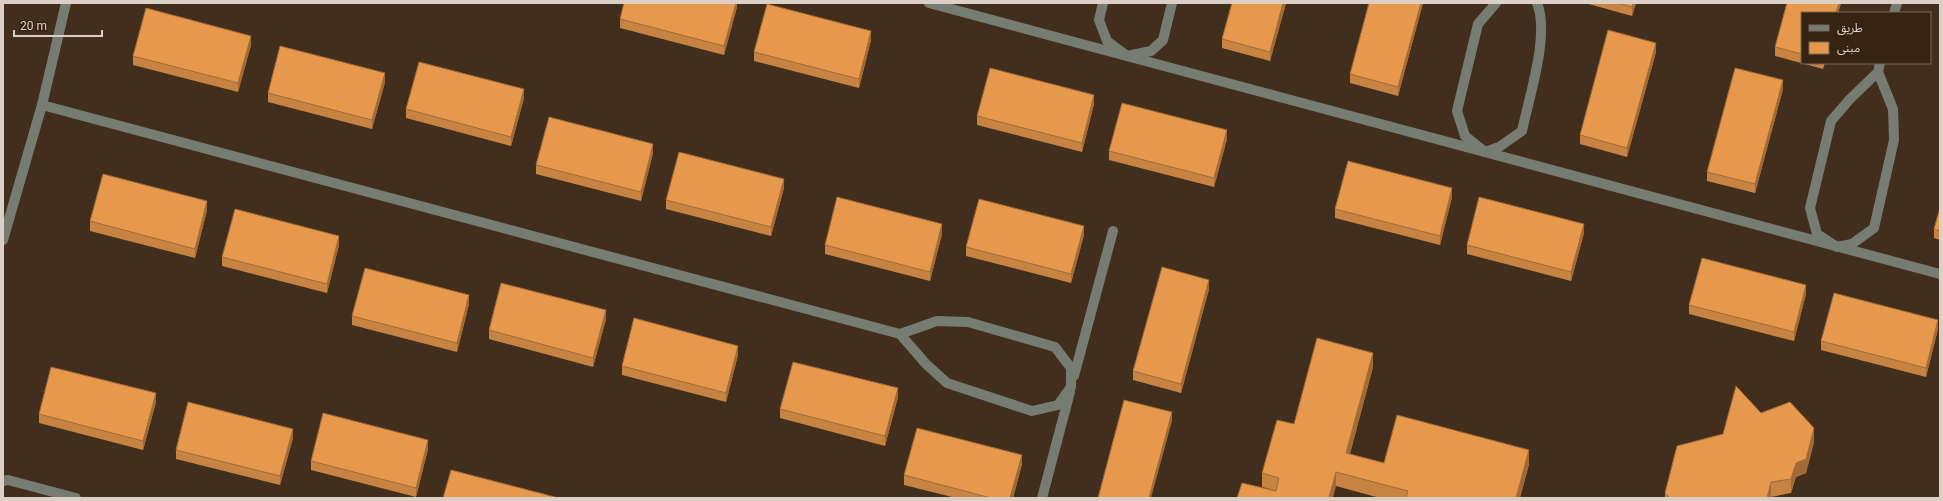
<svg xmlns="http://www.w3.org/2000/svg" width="1943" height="501" font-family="Roboto,'Noto Sans Arabic',sans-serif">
<rect width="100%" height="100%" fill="#412e1d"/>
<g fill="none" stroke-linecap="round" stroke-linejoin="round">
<!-- minor -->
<g stroke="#777c71" stroke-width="10">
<polyline points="929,3 1940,274"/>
<polyline points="1103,3 1099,20 1107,41 1127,56 1151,51 1163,40 1172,3"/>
<path d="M1496,3L1478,24L1457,111L1465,136L1485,152L1499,147L1522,131C1529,97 1550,35 1537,3"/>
<polyline points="1894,13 1897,3"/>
<polyline points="1878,72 1893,109 1894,140 1874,228 1852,244 1837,247 1817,234 1810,208 1831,121 1850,99 1878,72 1880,63"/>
<polyline points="42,105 900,334 926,364 947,383 1032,411 1058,405 1071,387 1071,368 1055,347 968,322 937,321 900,334"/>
<polyline points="3,240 42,105 66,3"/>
<polyline points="1074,376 1113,231"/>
<polyline points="3,481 8,480 76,498"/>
<polyline points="1042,498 1070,392"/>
</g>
</g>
<!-- wall -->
<g fill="#c68342">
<polygon points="737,3 737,7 724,55 620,28 620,19"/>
<polygon points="1232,3 1286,3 1270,61 1222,48 1222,39"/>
<polygon points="1423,3 1398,96 1350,83 1350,74"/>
<polygon points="1585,3 1636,3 1632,16"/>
<polygon points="1787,3 1841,3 1838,13 1802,13 1802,63 1825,63 1823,69 1775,56 1775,47"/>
<polygon points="871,40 859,88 754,61 754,52"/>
<polygon points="251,45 238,92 133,65 133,56"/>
<polygon points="1656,52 1627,157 1580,144 1580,135"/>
<polygon points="385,82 372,129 268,102 268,93"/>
<polygon points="1940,87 1940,102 1939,101 1939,92"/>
<polygon points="1783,89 1755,193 1707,181 1707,172"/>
<polygon points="524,98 511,146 406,118 406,109"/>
<polygon points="1094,104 1082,152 977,125 977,116"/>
<polygon points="1227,139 1214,187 1109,160 1109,151"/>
<polygon points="653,153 641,201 536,174 536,165"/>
<polygon points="784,188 771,236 666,209 666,200"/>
<polygon points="1452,197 1440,245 1335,218 1335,209"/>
<polygon points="1940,208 1940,240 1934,238 1934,229"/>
<polygon points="207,210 195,258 90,231 90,221"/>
<polygon points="1584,233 1571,281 1467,254 1467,245"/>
<polygon points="942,234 930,281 825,254 825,245"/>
<polygon points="1084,235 1071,283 966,256 966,247"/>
<polygon points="339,245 327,293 222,266 222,257"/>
<polygon points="1209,289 1181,393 1133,380 1133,371"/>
<polygon points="1806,294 1794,341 1689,314 1689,305"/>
<polygon points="469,304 457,352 352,325 352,316"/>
<polygon points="606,319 593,367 489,339 489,330"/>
<polygon points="1938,329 1926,377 1821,350 1821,341"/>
<polygon points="738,355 726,402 622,375 622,366"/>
<polygon points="1373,367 1350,454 1384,463 1529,464 1520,498 1380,498 1336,486 1276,491 1262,487 1262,473 1294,424"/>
<polygon points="898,397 885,446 780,418 780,409"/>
<polygon points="156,402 143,450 39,423 39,414"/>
<polygon points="1761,413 1814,442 1806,473 1796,477 1791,493 1771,497 1770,498 1665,498 1665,493 1723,434"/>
<polygon points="293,438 280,485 176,459 176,450"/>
<polygon points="428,449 416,497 311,470 311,461"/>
<polygon points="1022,464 1013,498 956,498 904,485 904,475"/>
</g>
<!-- shaded-wall -->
<g fill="#a16a36">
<polygon points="736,3 737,3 737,7 724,55 724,46"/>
<polygon points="1283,3 1286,3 1270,61 1270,52"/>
<polygon points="1421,3 1423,3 1398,96 1398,87"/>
<polygon points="1633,3 1636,3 1632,16 1632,7"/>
<polygon points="1839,3 1841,3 1838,13 1836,13"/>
<polygon points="871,31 871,40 859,88 859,79"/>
<polygon points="251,36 251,45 238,92 238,83"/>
<polygon points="1656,43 1656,52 1627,157 1627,148"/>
<polygon points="385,73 385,82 372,129 372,120"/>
<polygon points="1783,80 1783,89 1755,193 1755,184"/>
<polygon points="524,89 524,98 511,146 511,137"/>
<polygon points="1094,95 1094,104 1082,152 1082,143"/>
<polygon points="1227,130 1227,139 1214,187 1214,178"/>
<polygon points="653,144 653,153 641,201 641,192"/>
<polygon points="784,179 784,188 771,236 771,227"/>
<polygon points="1452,188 1452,197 1440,245 1440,236"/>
<polygon points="207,201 207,210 195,258 195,249"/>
<polygon points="942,224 942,234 930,281 930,272"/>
<polygon points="1584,224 1584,233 1571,281 1571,272"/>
<polygon points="1084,226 1084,235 1071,283 1071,274"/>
<polygon points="339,236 339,245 327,293 327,284"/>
<polygon points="1209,280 1209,289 1181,393 1181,384"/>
<polygon points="1806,285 1806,294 1794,341 1794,332"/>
<polygon points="469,295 469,304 457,352 457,343"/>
<polygon points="606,310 606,319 593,367 593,358"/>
<polygon points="1938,320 1938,329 1926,377 1926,368"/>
<polygon points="738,346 738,355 726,402 726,393"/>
<polygon points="1373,353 1373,367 1346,468 1346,453"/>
<polygon points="898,388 898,397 885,446 885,436"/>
<polygon points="156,393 156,402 143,450 143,441"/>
<polygon points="1172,412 1172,421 1151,498 1149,498"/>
<polygon points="1814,428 1814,442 1806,473 1796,477 1791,493 1791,479 1796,463"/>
<polygon points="293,429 293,438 280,485 280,476"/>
<polygon points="428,440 428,449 416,497 416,488"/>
<polygon points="1529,450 1529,464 1520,498 1516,498"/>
<polygon points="1022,455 1022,464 1013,498 1010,498"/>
<polygon points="1336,472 1336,486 1333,498 1329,498"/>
<polygon points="1771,482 1771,497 1770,498 1767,498"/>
</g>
<!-- building -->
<g fill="#e6984d" stroke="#a16a36">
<polygon points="624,3 736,3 724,46 620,19"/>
<polygon points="1232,3 1283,3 1270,52 1222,39"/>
<polygon points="1369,3 1421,3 1398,87 1350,74"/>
<polygon points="1618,3 1633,3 1632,7"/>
<polygon points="1787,3 1839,3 1836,13 1802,13 1802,54 1775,47"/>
<polygon points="767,4 871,31 859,79 754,52"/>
<polygon points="146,8 251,36 238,83 133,56"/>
<polygon points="1608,30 1656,43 1627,148 1580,135"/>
<polygon points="280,46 385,73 372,120 268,93"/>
<polygon points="419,62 524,89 511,137 406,109"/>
<polygon points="990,68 1094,95 1082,143 977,116"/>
<polygon points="1735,68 1783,80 1755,184 1707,172"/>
<polygon points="1122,103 1227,130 1214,178 1109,151"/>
<polygon points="549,117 653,144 641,192 536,165"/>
<polygon points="679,152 784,179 771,227 666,200"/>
<polygon points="1348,161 1452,188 1440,236 1335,209"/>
<polygon points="103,174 207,201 195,249 90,221"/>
<polygon points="837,197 942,224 930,272 825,245"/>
<polygon points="1479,197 1584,224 1571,272 1467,245"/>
<polygon points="979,199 1084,226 1071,274 966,247"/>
<polygon points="1940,208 1940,231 1934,229"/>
<polygon points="235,209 339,236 327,284 222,257"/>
<polygon points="1702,258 1806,285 1794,332 1689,305"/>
<polygon points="1162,267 1209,280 1181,384 1133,371"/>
<polygon points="365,268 469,295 457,343 352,316"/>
<polygon points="501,283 606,310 593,358 489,330"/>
<polygon points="1834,293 1938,320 1926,368 1821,341"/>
<polygon points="634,318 738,346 726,393 622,366"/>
<polygon points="1317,338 1373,353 1346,453 1384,463 1397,415 1529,450 1516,498 1406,498 1408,491 1336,472 1329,498 1237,498 1242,483 1276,491 1279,478 1262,473 1277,420 1294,424"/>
<polygon points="793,362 898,388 885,436 780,409"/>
<polygon points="51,367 156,393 143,441 39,414"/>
<polygon points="1736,386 1761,413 1790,402 1814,428 1806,459 1796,463 1791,479 1771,482 1767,498 1670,498 1665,493 1677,446 1723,434"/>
<polygon points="1124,400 1172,412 1149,498 1098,498"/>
<polygon points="188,402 293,429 280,476 176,450"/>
<polygon points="323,413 428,440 416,488 311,461"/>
<polygon points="917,428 1022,455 1010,498 991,498 904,475"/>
<polygon points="451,470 555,497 555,498 443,498"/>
</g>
<!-- border -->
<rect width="1943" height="501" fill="none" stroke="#dcd0c6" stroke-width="8"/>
<!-- legend -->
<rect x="1801" y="12" width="130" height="52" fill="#362413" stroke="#78695b"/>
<rect x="1809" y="25" width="20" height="6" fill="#777c71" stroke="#78695b"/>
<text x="1837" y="32" font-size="12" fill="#dcd0c6">طريق</text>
<rect x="1809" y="42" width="20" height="12" fill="#e6984d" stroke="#78695b"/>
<text x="1837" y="52" font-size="12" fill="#dcd0c6">مبنى</text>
<!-- scale -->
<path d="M14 30v6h88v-6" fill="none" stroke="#dcd0c6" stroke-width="2"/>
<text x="20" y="30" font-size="12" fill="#dcd0c6" stroke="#362413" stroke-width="3" paint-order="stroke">20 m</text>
</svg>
